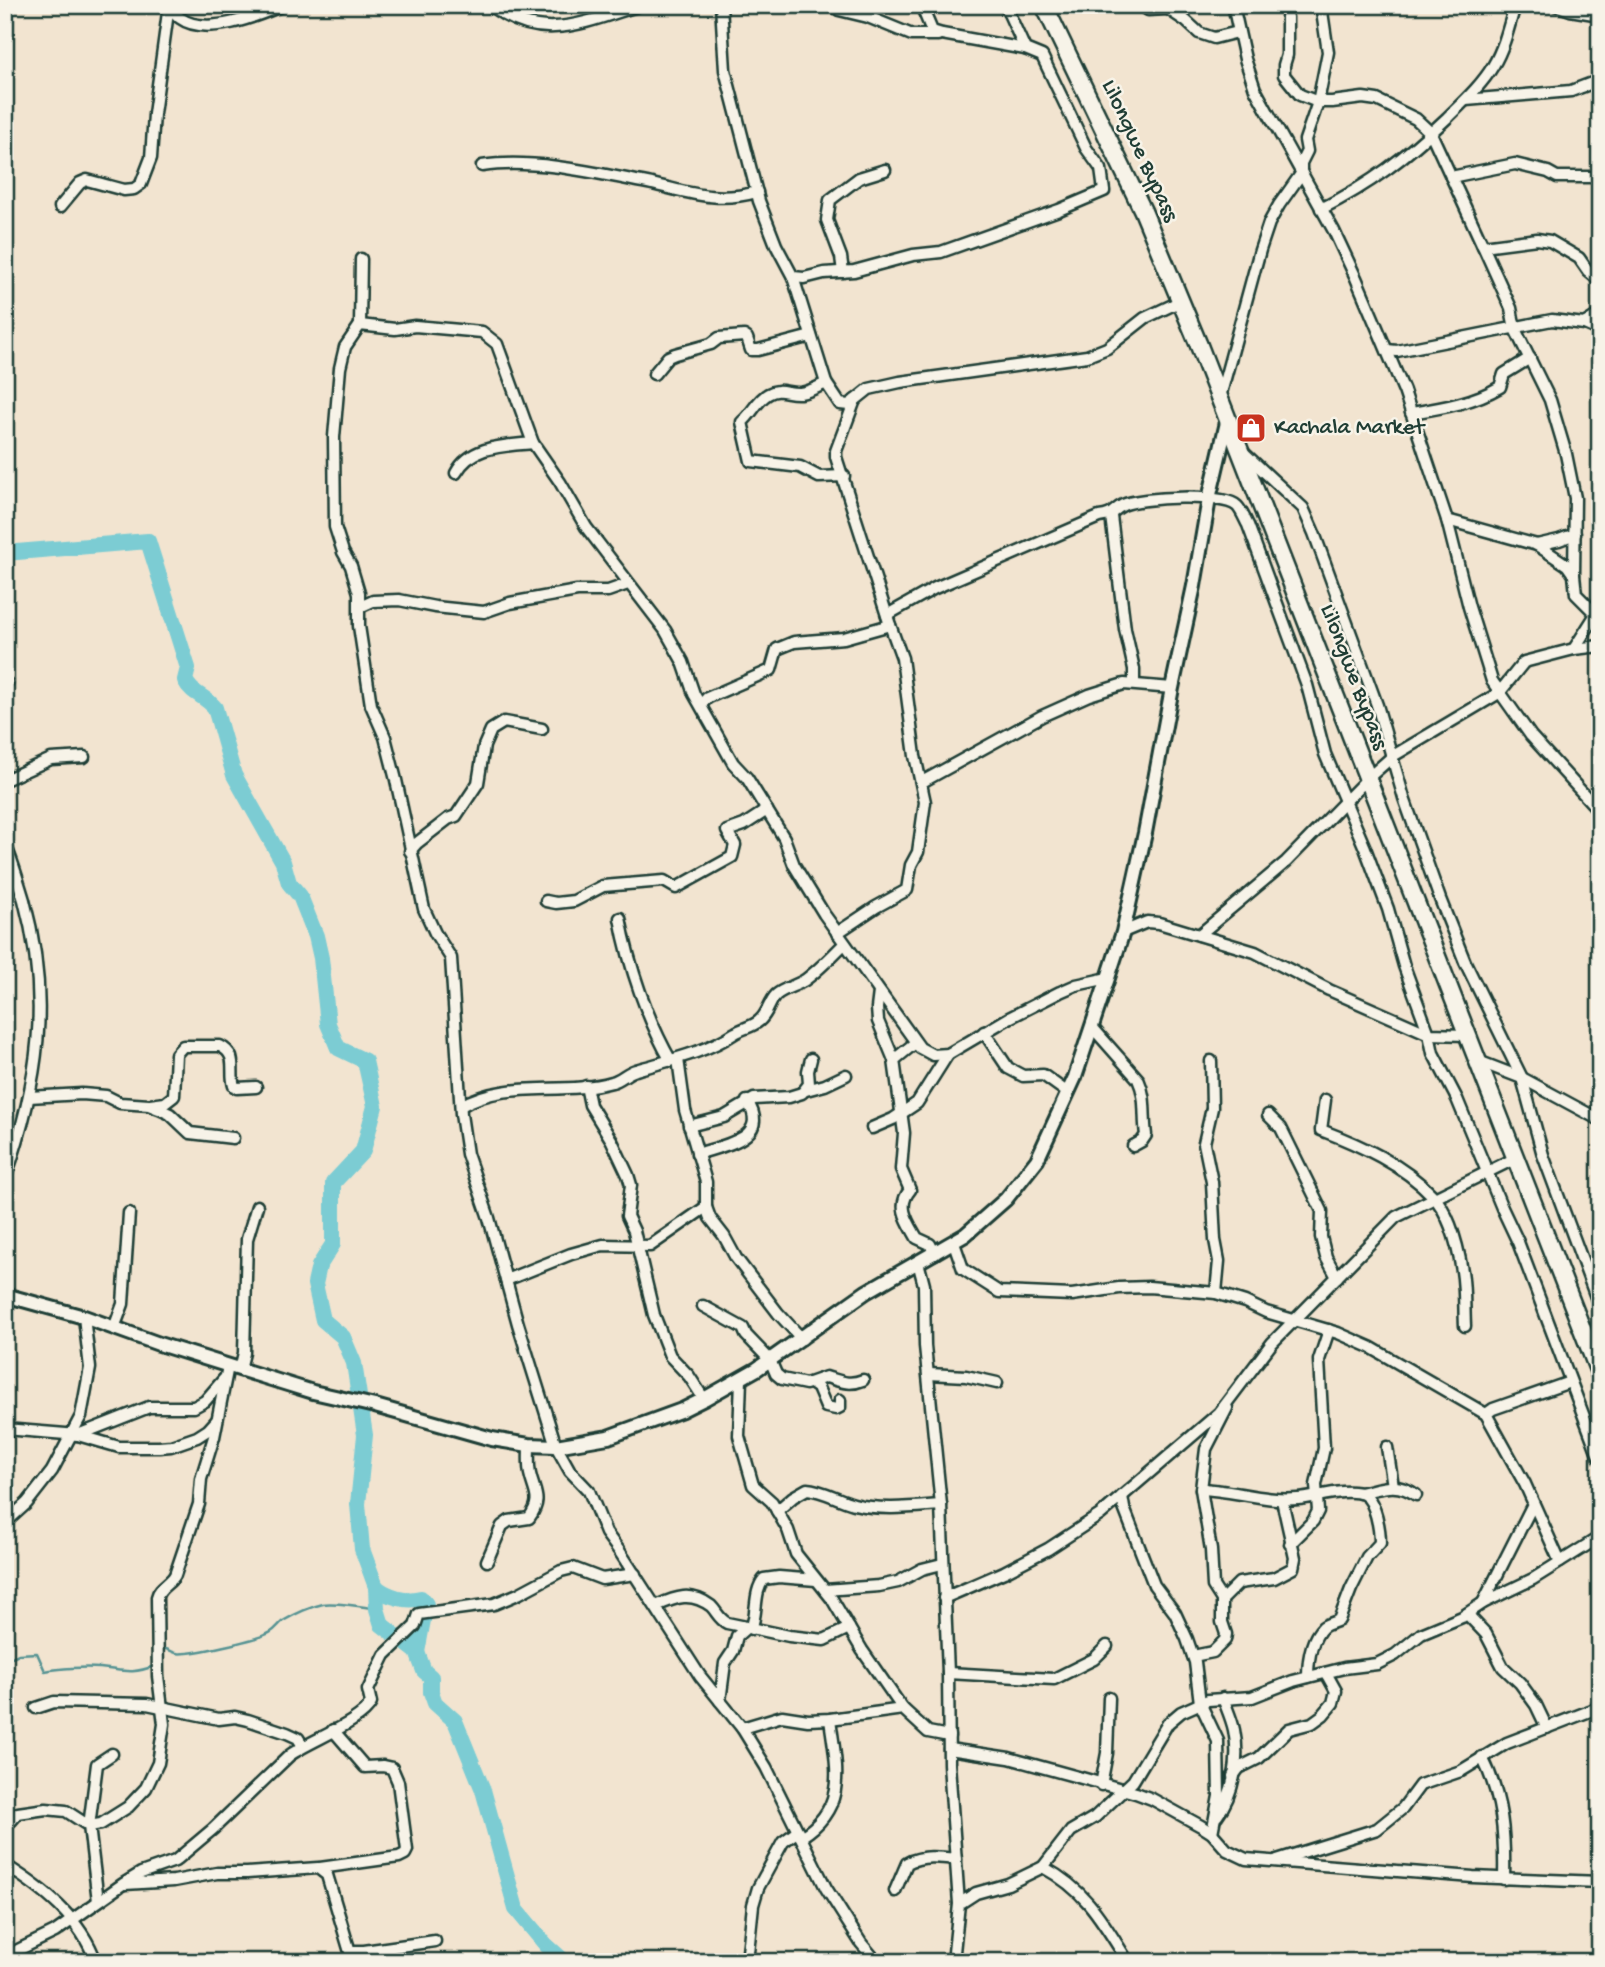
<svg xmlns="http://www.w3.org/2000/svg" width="1605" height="1967" font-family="'Gochi Hand',sans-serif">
<rect width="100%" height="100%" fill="#f2e4d0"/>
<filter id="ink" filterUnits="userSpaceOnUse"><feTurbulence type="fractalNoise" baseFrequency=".0143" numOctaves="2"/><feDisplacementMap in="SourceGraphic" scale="14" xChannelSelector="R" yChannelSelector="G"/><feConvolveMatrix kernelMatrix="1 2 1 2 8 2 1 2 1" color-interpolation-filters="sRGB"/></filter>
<g filter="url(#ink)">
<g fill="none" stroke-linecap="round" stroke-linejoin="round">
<!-- stream -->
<g stroke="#569393" stroke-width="2.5">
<path d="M161,1648C167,1648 171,1652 176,1653C186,1656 261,1639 271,1632C276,1629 279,1624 283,1621C295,1614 310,1607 323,1604C333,1602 367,1607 377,1609"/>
<path d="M5,1660L19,1654L37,1653L45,1671C60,1668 84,1667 100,1668C123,1670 131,1675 154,1666"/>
</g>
<!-- river -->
<g stroke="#7bccd3" stroke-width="16">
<path d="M5,553L148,541L188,668L185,680C192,695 205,695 215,708L234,775L283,862L289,883L300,896L316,936L321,958L328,1024L338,1048L365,1061L375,1106L363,1151L333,1183V1244L319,1266L315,1284L323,1320L343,1337L354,1363L365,1435L358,1504L362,1549L376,1587L377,1609L382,1625L417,1652L424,1671L431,1677V1692L435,1703L455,1721L483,1790L516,1909L546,1945L565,1962"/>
<path d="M376,1587C388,1597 407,1602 421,1598L426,1604L417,1652"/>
</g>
<!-- minor casing -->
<g stroke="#1f3d34" stroke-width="15">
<g id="minor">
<path d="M169,5C172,9 176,15 180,18C206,37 257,16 283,5"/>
<path d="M490,5C541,45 585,22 640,5"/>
<polyline points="721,5 725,70 759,201 776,245 793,277 826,383 840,404 849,405 869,389 900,382 1087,356 1107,348 1145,318 1181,301"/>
<polyline points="833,5 839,10 868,17 912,35 938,35"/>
<polyline points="921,5 932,31 942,34 1025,49"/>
<polyline points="1142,5 1148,10 1168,9 1186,21 1199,33 1214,38 1238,32"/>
<polyline points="1233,5 1245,59 1255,89 1334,231 1356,278 1404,391 1447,520 1469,607 1492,681 1531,736 1600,812"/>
<polyline points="1555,5 1570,10 1600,15"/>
<polyline points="1287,17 1287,55 1284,65 1284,75 1300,95 1318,102 1332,102 1363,98 1377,100 1416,119 1431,133 1483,246 1537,239 1550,241 1579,258 1588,271 1600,281"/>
<polyline points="1466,100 1571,91 1600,80"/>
<path d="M482,166C535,158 600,174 652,184C691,193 717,203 757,192"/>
<polyline points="1451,177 1515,164 1548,172 1557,177 1600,177"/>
<polyline points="60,207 80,183 87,180 124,190 134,189 141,184 151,158 154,114 169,5"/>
<path d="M1321,209C1371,184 1406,157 1447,118C1463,102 1481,86 1493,66C1504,48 1509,26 1515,5"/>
<polyline points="1483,246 1511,308 1515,329 1550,400 1566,454 1575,498 1574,575"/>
<polyline points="843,272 841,257 827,220 830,200 859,178 885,170"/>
<polyline points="793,277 804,278 824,273 854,271 913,255 941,252 1059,210 1104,191 1101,169 1086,148 1042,56 1025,49 1005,5"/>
<polyline points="1584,324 1600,331"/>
<polyline points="360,325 361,259"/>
<polyline points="1387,350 1397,351 1552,320 1584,324 1600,314"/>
<polyline points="654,374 668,357 675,354 711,344 719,338 744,336 747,338 751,350 758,350 811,336"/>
<path d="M826,383C818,387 809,392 800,393C787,394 780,387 768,394C756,401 752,414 742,422L751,461L800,467L819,477L844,476"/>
<polyline points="1220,397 1260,250 1269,223 1279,205 1301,174 1301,163 1307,151 1305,140 1318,102 1328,52 1321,5"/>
<path d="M1411,413C1441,408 1473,403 1500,387L1504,374L1530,358"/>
<polyline points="1243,452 1303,508 1314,533 1377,705 1404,798 1440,899 1465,962 1522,1078 1543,1155 1600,1308"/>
<path d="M456,473C471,445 504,446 533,443"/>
<polyline points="1111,516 1125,629 1134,669 1134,683"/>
<polyline points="1447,520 1537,545 1559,540 1575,534"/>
<polyline points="1537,545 1567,565 1574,575 1576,594 1600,618"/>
<polyline points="360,607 373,601 399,600 435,607 484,612 510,603 577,591 608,591 628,584"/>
<path d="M887,615L935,588L1099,517C1115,515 1111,511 1123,505C1139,497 1224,493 1237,506C1242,511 1245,520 1248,525L1307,685L1325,754L1365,848L1388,909L1404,966L1429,1034L1433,1053L1457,1099L1502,1208L1518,1242L1600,1459"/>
<polyline points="1574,649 1600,608"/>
<polyline points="5,684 7,683"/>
<polyline points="701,705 707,698 771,670 777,649 794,642 844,638 890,625"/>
<polyline points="5,780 51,759 84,757"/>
<polyline points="922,782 1042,716 1089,695 1124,684 1172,688"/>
<path d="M5,844C13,862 18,881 24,900C51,999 39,1082 5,1179"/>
<polyline points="410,851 417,843 448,819 456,816 478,783 484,746 491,730 504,722 542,729"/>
<polyline points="546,901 556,903 574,901 603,886 664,881 676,888 732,857 735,845 727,831 744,825 767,810"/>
<path d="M620,918C629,966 647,1019 671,1061"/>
<polyline points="1123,932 1147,922 1159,923 1255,952 1329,990 1429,1034 1467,1035"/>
<polyline points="837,933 876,907 907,890 911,865 918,852 925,802 915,756 902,658 890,625 836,457 836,451 855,400"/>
<polyline points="1199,935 1286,862 1368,778 1393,756 1499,693 1524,662 1574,649 1600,646"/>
<path d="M879,992L877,1008L878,1021L894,1060L904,1133L901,1169L910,1190C896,1206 908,1222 917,1238L930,1244L935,1254"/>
<path d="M1092,1027L1138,1079C1147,1098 1143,1115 1146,1135L1142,1141L1133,1146"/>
<polyline points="984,1032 1008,1068 1023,1076 1043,1075 1068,1093"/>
<polyline points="678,1059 685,1110 706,1182 706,1207 710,1218 724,1236 736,1258 778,1313 802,1339"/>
<polyline points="894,1060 915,1043"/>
<polyline points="1211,1061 1212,1108 1204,1143 1212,1182 1215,1240 1219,1261 1216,1293"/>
<polyline points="1478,1061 1522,1078 1600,1120"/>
<polyline points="586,1086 590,1105 612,1141 628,1175 631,1185 627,1216 634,1231 654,1315 670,1356 689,1376 704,1399"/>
<polyline points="806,1090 825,1085 846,1075"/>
<polyline points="29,1097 82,1094 106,1096 120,1103 149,1105 159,1109 170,1114 190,1133 233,1138"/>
<path d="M1325,1100L1321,1130C1360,1145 1403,1164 1433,1196C1450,1214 1458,1247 1462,1271C1465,1289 1464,1308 1465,1326"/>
<path d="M150,1105L165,1103L174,1096L176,1054L183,1046H220C239,1055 229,1071 234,1086L237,1088L256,1087"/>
<path d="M461,1106C507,1079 562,1096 612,1082C621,1080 627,1072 636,1070C670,1060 705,1053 735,1033C743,1028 752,1027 759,1021C768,1014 769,1002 776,995C784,988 796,986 805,980C819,970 832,956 844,944"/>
<polyline points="1268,1115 1281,1128 1322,1211 1321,1237 1326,1257 1337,1277"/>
<polyline points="689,1126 724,1117 754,1099 789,1097 802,1093 809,1084 808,1071 811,1059"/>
<polyline points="872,1128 893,1119 917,1103 948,1054"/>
<path d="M697,1154C723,1145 772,1139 747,1101"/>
<polyline points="954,1243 963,1269 999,1292 1072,1295 1119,1288 1149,1287 1216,1293 1245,1302 1266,1312 1338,1333 1370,1347 1486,1414 1525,1484 1560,1562"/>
<polyline points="918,1262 924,1285 925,1346 941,1505 948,1673 949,1764 959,1904 953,1962"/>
<polyline points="506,1280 571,1254 603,1245 650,1246 706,1207"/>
<path d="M703,1306L743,1328L746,1335L770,1360L776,1374L782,1379L806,1384L826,1377C840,1381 849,1386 863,1380"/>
<polyline points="114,1328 123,1304 129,1213"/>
<polyline points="240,1369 244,1353 247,1239 257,1206"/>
<polyline points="929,1374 966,1376 997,1383"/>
<polyline points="741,1379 739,1436 753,1485 772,1502 788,1530 796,1554 832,1599 862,1650 903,1709 928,1732 949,1736"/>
<polyline points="811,1383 818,1388 826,1407 836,1409 840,1407 840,1400"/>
<polyline points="1486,1414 1493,1409 1570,1382"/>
<polyline points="5,1429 78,1435 119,1447 159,1447 171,1446 197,1437 208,1430 217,1420"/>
<polyline points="78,1435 149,1407 194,1407 205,1401 224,1379"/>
<polyline points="1387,1447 1393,1486"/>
<path d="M1201,1489C1233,1490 1266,1502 1298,1499C1315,1498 1347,1487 1363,1494C1376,1500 1380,1531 1380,1543L1367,1557L1351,1589L1339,1620C1334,1623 1328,1623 1323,1627C1311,1639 1308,1661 1308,1677"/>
<path d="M1360,1493C1382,1488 1397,1481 1416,1495"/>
<polyline points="1122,1496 1124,1508 1154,1585 1175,1613 1187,1639 1195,1662 1200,1703 1218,1741 1219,1796 1212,1833"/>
<path d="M777,1511L793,1497L807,1489C823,1490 838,1500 854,1504C881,1511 914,1507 941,1505"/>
<polyline points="5,1523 27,1503 52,1471 81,1416 90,1368 84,1317"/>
<polyline points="1290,1544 1313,1521 1318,1511 1316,1485 1324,1448 1319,1360 1329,1330"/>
<path d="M487,1561L502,1526L509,1521L529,1518C543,1499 534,1493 530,1474C528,1465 529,1455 529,1445"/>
<polyline points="825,1590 879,1586 898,1582 922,1569 942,1564"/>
<polyline points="944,1598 1004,1572 1048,1549 1100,1515 1219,1413 1272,1343 1396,1217 1516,1158"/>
<polyline points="1222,1600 1239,1583 1274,1578 1293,1568 1295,1558 1282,1500"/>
<polyline points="1483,1603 1533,1504"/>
<path d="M656,1606C676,1597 691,1591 711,1606C717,1612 719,1619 727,1623L789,1636L824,1640L849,1628"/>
<polyline points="1467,1614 1486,1634 1503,1667 1520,1683 1536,1705 1547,1728"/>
<path d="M751,1629C758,1613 753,1592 764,1579L779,1577L816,1580"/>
<polyline points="1193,1656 1213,1652 1225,1640 1226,1634 1222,1622 1222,1600 1213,1586 1211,1550 1201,1489 1206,1449 1227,1408"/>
<polyline points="948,1673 1054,1679 1094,1659 1107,1646"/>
<polyline points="720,1701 725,1663 733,1651 737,1636 746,1628"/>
<polyline points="36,1708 54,1702 147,1704 219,1719 235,1717 248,1720 287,1733 298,1738 303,1746"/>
<polyline points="742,1728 782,1716 808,1720 830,1719 903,1709"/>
<polyline points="949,1749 1009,1758 1136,1793 1152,1799 1201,1826 1212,1833 1227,1850 1246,1859 1473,1877 1600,1882"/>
<path d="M1482,1757C1503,1798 1505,1835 1504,1879"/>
<polyline points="1233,1776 1239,1768 1259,1758 1289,1729 1312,1723 1323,1715 1333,1703 1336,1691 1326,1673"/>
<polyline points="1101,1785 1107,1753 1109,1698"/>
<path d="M1217,1816C1234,1794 1240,1759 1234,1730C1232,1720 1227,1709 1223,1698"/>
<polyline points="11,1821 18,1813 46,1809 66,1811 89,1826 97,1764 112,1754"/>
<path d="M801,1837C849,1807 836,1766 830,1719"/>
<polyline points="1277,1860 1377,1829 1403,1808 1420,1785 1461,1771 1507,1743 1600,1707"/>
<path d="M5,1865C43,1889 81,1918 96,1962"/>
<path d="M1043,1867C1087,1891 1102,1920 1128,1962"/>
<polyline points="320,1868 399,1857 405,1854 407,1850 398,1782 392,1768 383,1766 365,1767 333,1730"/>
<polyline points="125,1884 174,1881 217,1873 247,1873 318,1868 327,1875 353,1962"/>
<path d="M895,1891L907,1863C922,1855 939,1857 956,1859"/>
<path d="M98,1901L89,1826L101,1824L128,1807L146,1788L158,1763L164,1724L158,1676L157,1597C159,1587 170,1584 175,1575L199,1504L201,1479L214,1437L228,1366"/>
<polyline points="959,1904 976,1893 1008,1884 1043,1867 1071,1831 1095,1817 1133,1781 1168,1723 1181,1712 1208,1700 1252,1697 1293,1681 1344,1668 1377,1664 1395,1655 1421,1634 1462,1617 1483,1603 1533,1579 1600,1537"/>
<polyline points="350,1951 364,1951 435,1941"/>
<path d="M7,1962L18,1950L55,1932L123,1884L141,1873L175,1861L213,1829L290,1755C309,1741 362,1722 371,1703L368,1690L385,1655L415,1626L419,1614L494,1604L518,1594L561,1571L573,1568L602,1579L635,1574"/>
<polyline points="747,1962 753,1905 758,1888 783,1842 798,1831"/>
<polyline points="877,1962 861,1943 826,1888 766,1767 742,1728 700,1676 620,1552 606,1533 589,1491 570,1471 556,1446 518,1324 489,1218 467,1154 461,1114 451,958 435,933 424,909 396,780 385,737 371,705 359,626 359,593 351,566 343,552 335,527 334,437 340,368 345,347 360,325 395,329 415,326 482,332 497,344 533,443 560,482 586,527 665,630 683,662 694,694 733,763 747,778 784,838 794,865 824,914 920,1048 933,1055 948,1054 1009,1018 1060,992 1076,985 1108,978"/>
</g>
</g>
<!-- tertiary casing -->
<g stroke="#1f3d34" stroke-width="18">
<polyline id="tertiary" points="5,1295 84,1317 159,1344 313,1392 375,1406 492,1439 529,1445 556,1446 608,1437 682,1410 704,1399 757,1369 866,1292 965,1235 1006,1199 1037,1160 1075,1077 1108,978 1123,932 1145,833 1172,688 1194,586 1209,499 1228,418"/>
</g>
<!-- primary casing -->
<g stroke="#1f3d34" stroke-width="21">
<polyline id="primary" points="1044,5 1143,211 1198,343 1600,1375"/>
</g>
<!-- minor -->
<use href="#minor" stroke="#f7f3e8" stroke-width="10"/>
<!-- tertiary -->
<use href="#tertiary" stroke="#f7f3e8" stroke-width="12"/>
<!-- primary -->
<use href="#primary" stroke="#f7f3e8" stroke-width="16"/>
</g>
</g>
<!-- icons -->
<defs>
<g id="shop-square" transform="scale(1.575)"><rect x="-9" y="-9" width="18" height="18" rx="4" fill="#c8321e" stroke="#f7f3e8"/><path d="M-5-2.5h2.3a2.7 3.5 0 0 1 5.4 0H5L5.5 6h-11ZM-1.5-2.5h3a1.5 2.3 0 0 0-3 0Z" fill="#fff"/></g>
</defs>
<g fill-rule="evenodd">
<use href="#shop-square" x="1251" y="428"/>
</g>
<g text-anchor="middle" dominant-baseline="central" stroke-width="5" stroke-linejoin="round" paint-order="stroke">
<!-- street labels -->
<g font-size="23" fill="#1f3d34" stroke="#f7f3e8">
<text transform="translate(1139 151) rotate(65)">Lilongwe Bypass</text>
<text transform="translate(1353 677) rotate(69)">Lilongwe Bypass</text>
</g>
<!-- poi labels -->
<g font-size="23" fill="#1f3d34" stroke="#f7f3e8" text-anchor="start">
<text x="1274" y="428">Kachala Market</text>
</g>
</g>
<!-- margin -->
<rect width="1605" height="1967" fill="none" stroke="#f7f3e8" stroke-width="28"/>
<rect x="14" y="14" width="1577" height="1939" fill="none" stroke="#1f3d34" stroke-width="2.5" filter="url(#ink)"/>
</svg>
